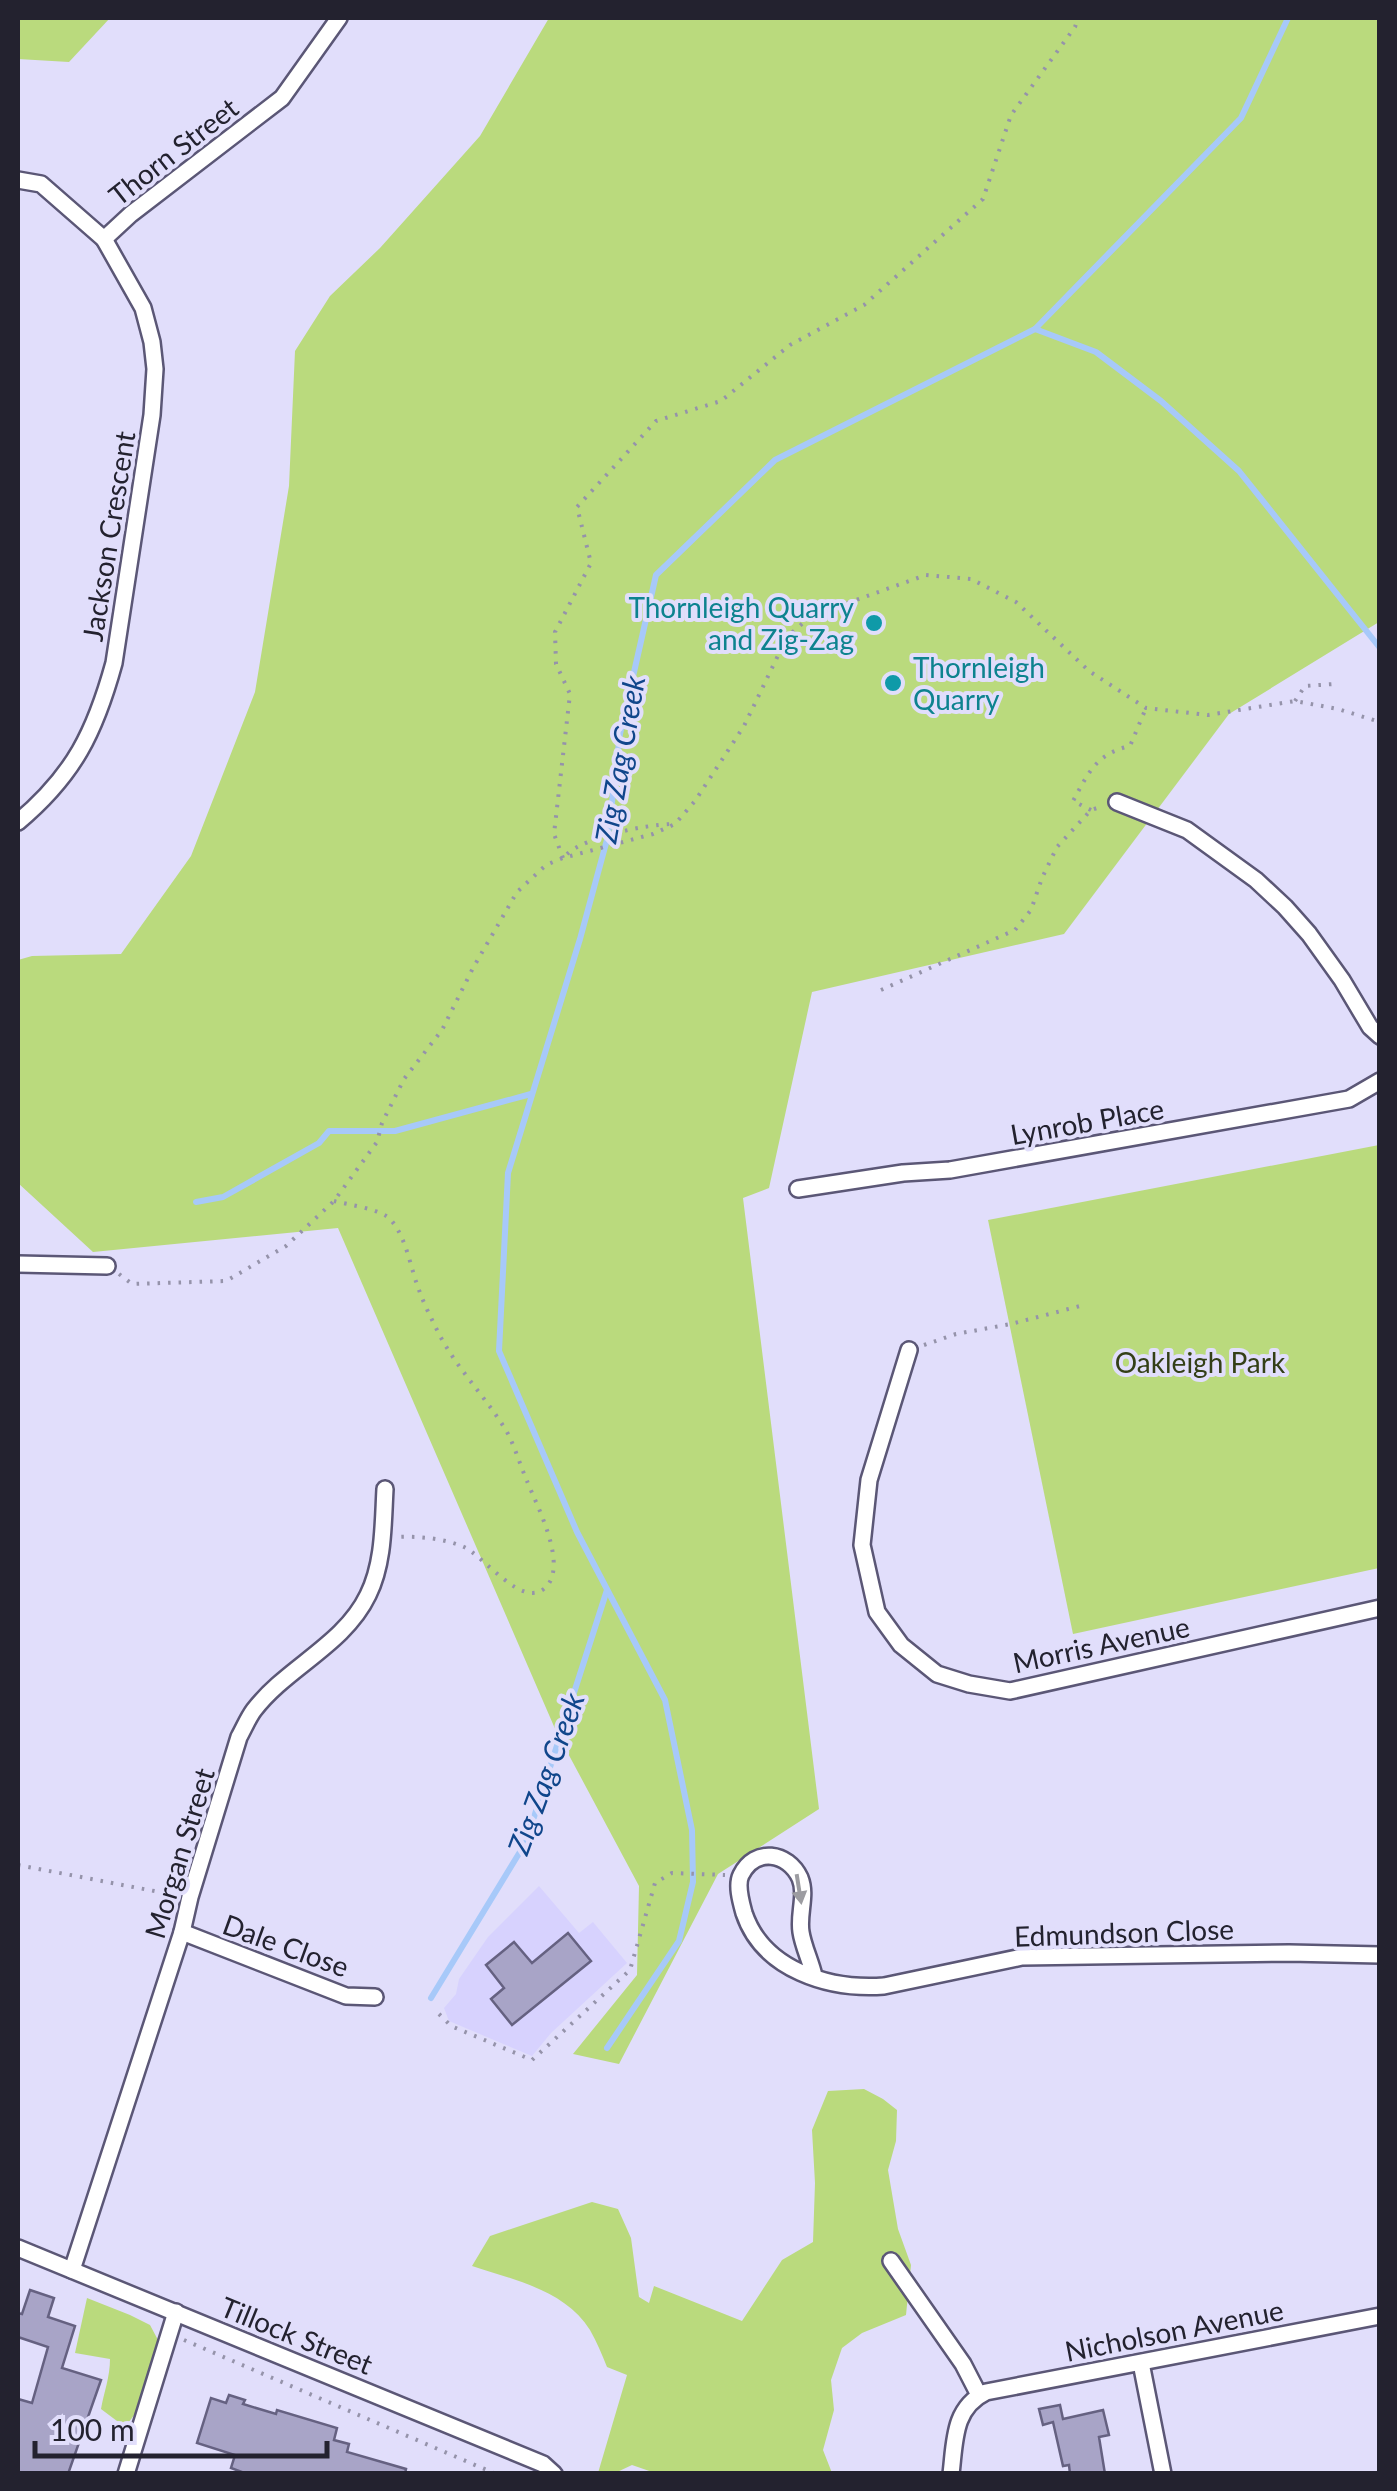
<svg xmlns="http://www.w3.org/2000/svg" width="1397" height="2491" font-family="Lato,sans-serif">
<rect width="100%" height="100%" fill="#e1defb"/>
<!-- built -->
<polygon fill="#d7d2fe" points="539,1886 579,1933 593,1922 627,1963 551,2033 532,2056 449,2021 444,2008 456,1994 459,1979 488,1937"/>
<!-- green -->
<g fill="#bada7d">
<polygon points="18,18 110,18 69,62 18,59"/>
<polygon points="549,18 1379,18 1379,622 1229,714 1064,934 812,992 769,1188 743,1198 819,1809 718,1874 619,2064 573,2054 637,1975 639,1886 556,1731 338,1228 93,1252 18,1183 18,960 32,956 121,954 191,856 255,692 289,486 295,351 330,296 380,248 480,136"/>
<polygon points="1379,1145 1379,1568 1073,1634 988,1220"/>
<path d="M864,2089L883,2099L897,2110L896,2141L888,2170L898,2229L911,2265L906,2315L862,2333L842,2348L831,2380L834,2410L823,2450L832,2473L658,2474L632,2465L615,2473H598L627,2375L607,2367C602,2355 597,2342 590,2330C565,2290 514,2280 472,2266L490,2236L592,2202L618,2209L631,2238L639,2297L649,2303L654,2286L742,2321L782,2260L813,2242L815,2183L812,2130L828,2091Z"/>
<path d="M87,2298L130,2315L150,2325L158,2340L135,2414L125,2427L101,2409C104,2392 110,2377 110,2359L75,2353Z"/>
</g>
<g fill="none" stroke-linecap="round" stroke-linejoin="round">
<!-- stream -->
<g stroke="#a7c9f9" stroke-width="6">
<polyline points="1035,329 1096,352 1161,401 1239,471 1380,648"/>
<polyline points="196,1202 223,1197 319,1143 329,1131 395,1131 531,1094"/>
<polyline points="431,1998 526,1842 607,1590"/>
<polyline points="607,2048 679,1941 693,1882 692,1830 665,1700 577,1532 499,1351 508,1173 580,939 608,836 620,734 656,575 775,460 1035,329 1241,118 1288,18"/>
</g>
</g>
<!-- building -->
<g fill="#a8a4c7" stroke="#656181" stroke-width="2.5">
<polygon points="568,1933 591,1961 512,2025 491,1999 504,1988 486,1965 514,1942 532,1963"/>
<polygon points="30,2290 54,2298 48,2317 75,2326 62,2368 101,2380 68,2474 18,2474 18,2399 32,2403 48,2347 18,2337 18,2313 22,2314"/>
<polygon points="229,2395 245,2400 243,2404 276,2414 277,2410 337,2428 334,2440 349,2444 347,2452 406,2469 405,2474 247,2474 231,2468 235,2455 197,2443 211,2398 226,2403"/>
<polygon points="1060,2405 1063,2419 1103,2410 1109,2435 1099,2437 1105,2474 1070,2474 1069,2465 1063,2466 1053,2422 1043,2425 1039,2409"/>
</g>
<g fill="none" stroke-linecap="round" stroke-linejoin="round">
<!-- minor casing -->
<g stroke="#5b5776" stroke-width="20">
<g id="minor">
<polyline points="18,180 41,184 104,239 131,214 282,98 339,18"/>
<polyline points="1117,802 1187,830 1256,880 1285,907 1309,934 1342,980 1370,1027 1380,1036"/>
<path d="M18,822C74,775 95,732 114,663L152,415L155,369L152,342L143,308L104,239"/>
<polyline points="798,1189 903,1173 950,1170 1349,1099 1380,1081"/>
<polyline points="18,1264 107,1266"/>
<polyline points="909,1350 869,1480 862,1545 877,1612 901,1645 937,1674 969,1684 1010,1691 1380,1608"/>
<polyline points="182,1932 346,1996 375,1997"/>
<path d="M814,1976C811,1962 803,1946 801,1932C798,1914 807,1895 800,1878C788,1852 755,1847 741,1875C736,1885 741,1902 744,1913C763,1970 829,1990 884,1986L1022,1957L1289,1953L1380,1955"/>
<polyline points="18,2248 543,2464 554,2474"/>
<polyline points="891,2261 963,2364 979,2395"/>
<path d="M72,2270L182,1932L190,1897L239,1737C244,1728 248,1718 254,1710C287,1667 344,1645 368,1595C384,1563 383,1524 385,1489"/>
<polyline points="1141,2363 1163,2474"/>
<polyline points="126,2474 176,2312"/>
<path d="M951,2474C955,2441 953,2408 986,2392L1380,2316"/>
</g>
</g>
<!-- path -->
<g stroke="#9593aa" stroke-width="4" stroke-dasharray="2.5 8" stroke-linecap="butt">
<polyline points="1295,701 1305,686 1334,684"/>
<path d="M1091,810L1073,801C1089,772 1096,754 1130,746L1146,708"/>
<path d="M567,854C588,836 644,825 672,824"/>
<polyline points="563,858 554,834 570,694 556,664 555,632 591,563 577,507 656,421 721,401 790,345 864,305 983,199 1011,115 1075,27 1078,18"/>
<polyline points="881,990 1015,930 1031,910 1042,878 1057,847 1091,810 1100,807"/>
<path d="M334,1201C349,1205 382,1209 391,1220C407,1239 410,1267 419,1290C424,1304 431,1318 438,1332C456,1368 486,1397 507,1432C515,1447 520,1465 527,1481C537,1506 569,1566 545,1588C522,1609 485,1557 464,1547C443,1538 418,1536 396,1537"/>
<polyline points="119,1274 132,1284 226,1281 286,1246 334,1201 377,1142 382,1123 404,1079 442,1030 473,968 517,892 546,865 563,858 653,834 675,824 695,801 744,726 787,637 811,616 926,575 971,579 1016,602 1089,671 1146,708 1208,715 1295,701 1338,709 1380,722"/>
<polyline points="924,1345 956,1334 1011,1324 1080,1306"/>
<polyline points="18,1865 175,1895"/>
<polyline points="439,2014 451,2026 532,2060 630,1970 655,1883 672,1873 725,1875"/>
<polyline points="184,2340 496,2474"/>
</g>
<!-- minor -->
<use href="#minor" stroke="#fff" stroke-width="15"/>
</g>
<!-- one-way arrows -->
<defs><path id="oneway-solid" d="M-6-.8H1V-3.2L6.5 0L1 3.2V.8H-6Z" transform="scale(2.5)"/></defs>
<use fill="#9c9ca1" href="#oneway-solid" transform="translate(799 1889) rotate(81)"/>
<!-- markers -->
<g fill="#0f9aa8" stroke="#e1defb" stroke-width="4">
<circle cx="874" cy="623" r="10"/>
<circle cx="893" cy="683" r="10"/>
</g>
<g text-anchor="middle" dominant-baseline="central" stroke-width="8" stroke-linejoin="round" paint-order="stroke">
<!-- street labels -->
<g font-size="28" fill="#23222f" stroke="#e1defb">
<text transform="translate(173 151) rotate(-38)">Thorn Street</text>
<text transform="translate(108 536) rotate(-81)">Jackson Crescent</text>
<text transform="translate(1087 1121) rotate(-10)">Lynrob Place</text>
<text transform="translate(1101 1644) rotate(-12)">Morris Avenue</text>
<text transform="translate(179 1853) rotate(-73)">Morgan Street</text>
<text transform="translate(1124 1932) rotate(-2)">Edmundson Close</text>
<text transform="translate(286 1945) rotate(20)">Dale Close</text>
<text transform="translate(1174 2330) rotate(-11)">Nicholson Avenue</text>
<text transform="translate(297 2335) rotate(22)">Tillock Street</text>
</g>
<!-- culture labels -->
<g font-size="28" fill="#0d838f" stroke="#e1defb" text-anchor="end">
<text x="854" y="607">Thornleigh Quarry<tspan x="854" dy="32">and Zig-Zag</tspan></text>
<text x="913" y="667" text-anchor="start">Thornleigh<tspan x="913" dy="32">Quarry</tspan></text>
</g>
<!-- park labels -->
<g font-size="28" fill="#333f17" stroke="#e1defb">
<text x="1200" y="1362">Oakleigh Park</text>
</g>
<!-- water labels -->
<g font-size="30" font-style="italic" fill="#10468b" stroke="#e1defb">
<text transform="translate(619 759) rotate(-80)">Zig Zag Creek</text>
<text transform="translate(545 1773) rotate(-70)">Zig Zag Creek</text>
</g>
</g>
<!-- border -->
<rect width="1397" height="2491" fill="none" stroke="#23222f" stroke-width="40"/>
<!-- scale -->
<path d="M35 2441v15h292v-15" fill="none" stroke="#23222f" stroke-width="5"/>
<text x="50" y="2441" font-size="30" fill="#23222f" stroke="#e1defb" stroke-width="8" paint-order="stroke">100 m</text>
</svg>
